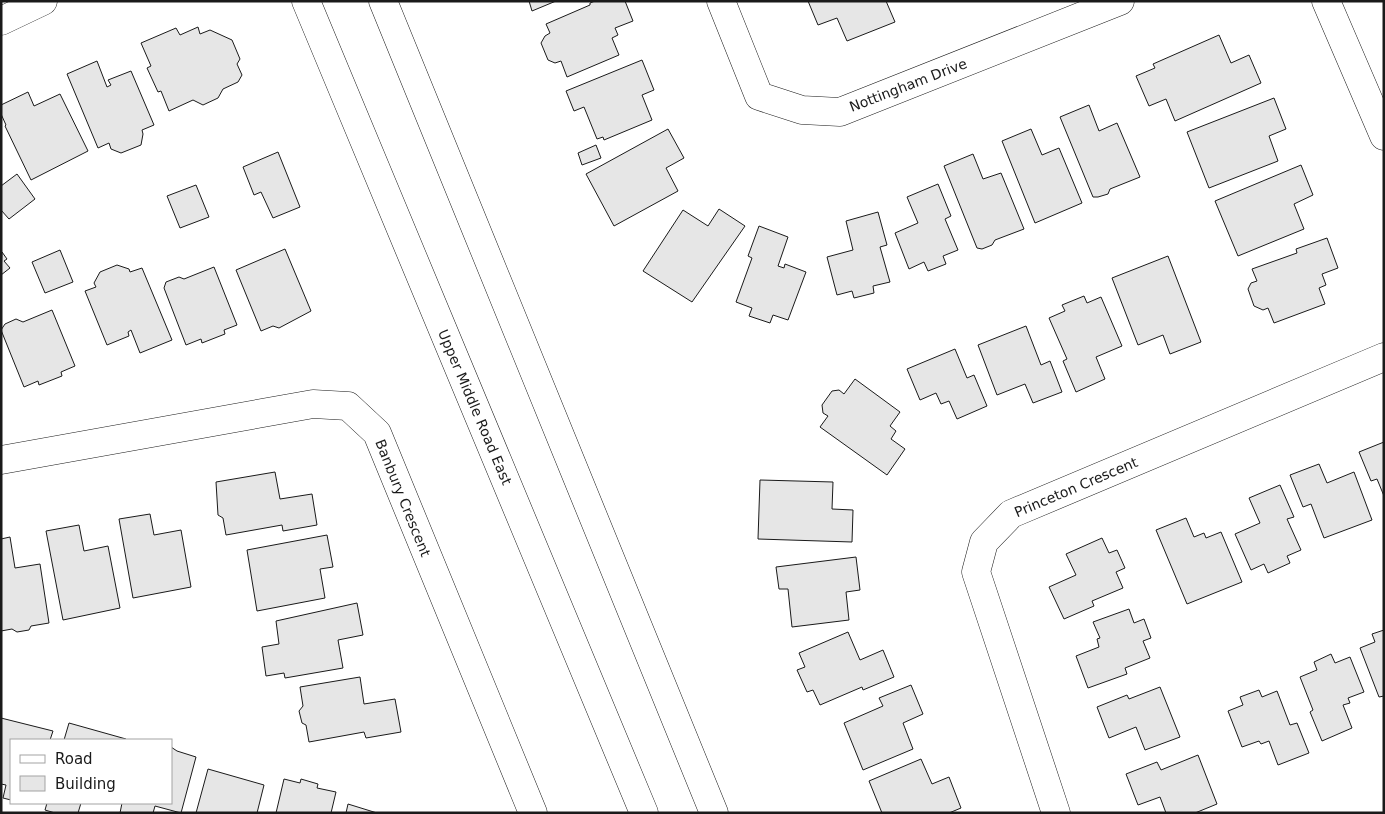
<svg xmlns="http://www.w3.org/2000/svg" width="1385" height="814" font-family="'DejaVu Sans',sans-serif">
<rect width="100%" height="100%" fill="#fff"/>
<!-- building -->
<g fill="#e6e6e6" stroke="#1a1a1a">
<polygon points="529,1 556,1 532,11"/>
<polygon points="595,1 625,1 633,21 615,28 618,35 612,38 619,55 567,77 561,61 555,63 548,60 541,43 545,36 550,33 546,24 590,5 590,3"/>
<polygon points="808,1 886,1 895,22 847,41 837,18 818,25"/>
<polygon points="198,27 200,34 210,30 232,40 240,59 237,64 242,75 238,82 223,89 218,98 203,105 193,100 169,111 161,91 158,92 147,68 151,66 141,43 176,28 180,35"/>
<polygon points="1219,35 1231,63 1249,55 1261,83 1175,121 1166,99 1149,106 1136,76 1155,68 1153,64"/>
<polygon points="642,60 654,90 642,95 652,120 604,140 603,137 597,139 584,107 574,111 566,91"/>
<polygon points="97,61 107,87 111,85 108,80 131,71 154,125 142,130 143,134 141,145 121,153 111,149 109,143 98,148 67,74"/>
<polygon points="28,92 34,106 60,94 88,151 31,180 5,126 6,125 1,114 1,105"/>
<polygon points="1274,98 1286,129 1269,136 1278,161 1209,188 1187,132"/>
<polygon points="1089,105 1099,131 1117,123 1140,177 1110,189 1108,194 1098,197 1093,197 1060,117"/>
<polygon points="668,129 684,158 666,168 678,191 614,226 586,174"/>
<polygon points="1031,129 1042,155 1059,148 1082,203 1035,223 1002,141"/>
<polygon points="596,145 601,158 582,165 578,153"/>
<polygon points="278,152 300,207 273,218 261,192 254,195 243,167"/>
<polygon points="973,154 983,179 1001,173 1024,229 995,240 992,245 982,249 977,248 944,166"/>
<polygon points="1301,165 1313,195 1294,204 1304,229 1238,256 1215,201"/>
<polygon points="17,174 35,199 9,219 1,210 1,186"/>
<polygon points="938,184 951,216 945,219 958,250 943,256 946,264 928,271 924,262 909,269 895,233 918,223 907,197"/>
<polygon points="196,185 209,217 180,228 167,196"/>
<polygon points="719,209 745,226 692,302 643,271 683,210 708,226"/>
<polygon points="878,212 887,245 880,247 890,282 873,286 874,293 854,298 852,291 837,295 827,257 853,250 846,221"/>
<polygon points="759,226 788,237 778,266 784,268 785,264 806,272 788,320 773,315 770,323 749,316 752,308 736,302 752,258 748,256"/>
<polygon points="1327,238 1338,268 1322,274 1326,285 1319,288 1325,304 1274,323 1268,308 1263,310 1254,306 1248,289 1251,283 1257,281 1252,269 1297,253 1296,249"/>
<polygon points="285,249 311,311 279,328 273,326 261,331 236,270"/>
<polygon points="60,250 73,282 45,293 32,262"/>
<polygon points="2,252 7,259 4,261 10,268 1,275"/>
<polygon points="1168,256 1201,342 1170,354 1163,335 1138,345 1112,278"/>
<polygon points="117,265 129,269 130,272 142,268 172,340 140,353 131,330 128,332 129,336 107,345 85,291 96,287 94,283 100,272"/>
<polygon points="214,267 237,325 224,330 225,334 202,343 201,339 186,345 164,288 166,282 179,277 184,279"/>
<polygon points="1084,296 1087,303 1101,297 1122,346 1096,357 1105,379 1076,392 1063,361 1067,359 1049,318 1065,311 1062,305"/>
<polygon points="52,310 75,366 61,372 62,376 39,385 38,381 24,387 1,330 5,324 16,319 23,322"/>
<polygon points="1026,326 1041,365 1050,361 1062,392 1033,403 1025,384 997,395 978,345"/>
<polygon points="955,349 967,378 974,375 987,406 957,419 949,401 941,404 936,393 920,400 907,369"/>
<polygon points="855,379 900,412 890,426 896,431 891,439 905,449 887,475 820,427 828,416 823,413 822,405 832,391 839,390 844,394"/>
<polygon points="1384,442 1384,496 1377,479 1371,481 1359,452"/>
<polygon points="1319,464 1327,483 1354,472 1372,520 1324,538 1311,504 1303,507 1290,475"/>
<polygon points="275,472 280,499 312,494 317,525 283,531 282,525 226,535 223,518 218,515 216,482"/>
<polygon points="760,480 833,482 832,509 853,510 852,542 758,539"/>
<polygon points="1280,485 1294,517 1287,519 1301,550 1287,556 1290,563 1268,573 1264,564 1251,570 1235,534 1260,523 1249,498"/>
<polygon points="150,514 154,535 181,530 191,587 133,598 119,519"/>
<polygon points="1186,518 1194,537 1204,533 1206,538 1221,532 1242,582 1187,604 1156,530"/>
<polygon points="79,525 84,551 108,546 120,608 63,620 46,531"/>
<polygon points="327,535 333,567 320,569 325,598 257,611 247,550"/>
<polygon points="10,537 15,568 40,564 49,623 31,626 29,630 17,632 12,629 1,631 1,539"/>
<polygon points="1102,538 1109,553 1117,550 1125,568 1116,572 1123,588 1092,601 1094,606 1064,619 1049,587 1076,575 1066,554"/>
<polygon points="856,557 860,590 846,592 849,620 792,627 788,589 779,589 776,567"/>
<polygon points="357,603 363,635 338,640 343,668 285,678 284,673 266,676 262,647 279,644 276,621"/>
<polygon points="1129,609 1134,623 1144,619 1151,638 1143,641 1150,658 1125,668 1127,674 1088,688 1076,656 1099,647 1097,639 1100,638 1093,622"/>
<polygon points="1384,630 1384,696 1379,697 1360,648 1375,642 1372,634"/>
<polygon points="848,632 860,660 883,650 894,677 863,690 862,687 820,705 813,690 807,692 797,670 805,667 799,653"/>
<polygon points="1331,654 1335,663 1350,657 1364,692 1348,698 1350,703 1343,705 1352,728 1322,741 1310,712 1313,710 1300,677 1317,670 1314,662"/>
<polygon points="360,677 364,704 395,699 401,732 366,738 364,732 309,742 306,725 302,723 299,711 303,706 300,687"/>
<polygon points="911,685 923,714 903,723 913,749 863,770 844,723 883,706 879,698"/>
<polygon points="1160,687 1180,737 1145,750 1136,727 1109,738 1097,707 1127,695 1129,699"/>
<polygon points="1259,690 1262,697 1277,691 1290,725 1297,723 1309,753 1278,765 1269,741 1261,744 1259,741 1242,747 1228,711 1243,705 1240,697"/>
<polygon points="1,718 53,731 50,740 11,740 11,800 3,798 6,785 1,784"/>
<polygon points="69,723 126,739 125,740 64,740"/>
<polygon points="171,747 177,751 196,757 181,813 155,806 153,813 120,813 122,803 171,803"/>
<polygon points="1198,755 1217,804 1195,813 1166,813 1160,797 1138,805 1126,774 1157,762 1161,770"/>
<polygon points="921,759 932,784 949,777 961,808 949,813 882,813 869,781"/>
<polygon points="208,769 264,785 257,813 196,813"/>
<polygon points="284,779 300,783 301,779 318,784 317,788 336,792 331,813 276,813"/>
<polygon points="47,803 81,803 78,813 55,813 45,810"/>
<polygon points="348,804 377,813 346,813"/>
</g>
<g fill="none" stroke-linecap="round" stroke-linejoin="round">
<!-- minor casing -->
<g stroke="#1a1a1a" stroke-width="29">
<g id="minor">
<polyline points="721,1 759,96 802,110 840,112 1120,1"/>
<polyline points="1326,1 1384,136"/>
<polyline points="1,21 43,1"/>
<polyline points="1,460 313,404 348,406 377,433 533,813"/>
<polyline points="1056,813 976,572 984,542 1011,514 1384,357"/>
</g>
</g>
<!-- major casing -->
<g stroke="#1a1a1a" stroke-width="29">
<g id="major">
<polyline points="306,1 644,813"/>
<polyline points="383,1 714,813"/>
</g>
</g>
<!-- minor -->
<use href="#minor" stroke="#fff" stroke-width="28"/>
<!-- major -->
<use href="#major" stroke="#fff" stroke-width="28"/>
</g>
<g text-anchor="middle" dominant-baseline="central" stroke-width="4" stroke-linejoin="round" paint-order="stroke">
<!-- street labels -->
<g font-size="14" fill="#1a1a1a" stroke="#fff">
<text transform="translate(908 85) rotate(-21)">Nottingham Drive</text>
<text transform="translate(475 407) rotate(67)">Upper Middle Road East</text>
<text transform="translate(1076 487) rotate(-23)">Princeton Crescent</text>
<text transform="translate(403 498) rotate(68)">Banbury Crescent</text>
</g>
</g>
<!-- border -->
<rect width="1385" height="814" fill="none" stroke="#1a1a1a" stroke-width="5"/>
<!-- legend -->
<rect x="10" y="739" width="162" height="65" fill="#ffffff" stroke="#a3a3a3"/>
<rect x="20" y="755" width="25" height="8" fill="#ffffff" stroke="#a3a3a3"/>
<text x="55" y="764" font-size="15" fill="#1a1a1a">Road</text>
<rect x="20" y="776" width="25" height="15" fill="#e6e6e6" stroke="#a3a3a3"/>
<text x="55" y="789" font-size="15" fill="#1a1a1a">Building</text>
</svg>
